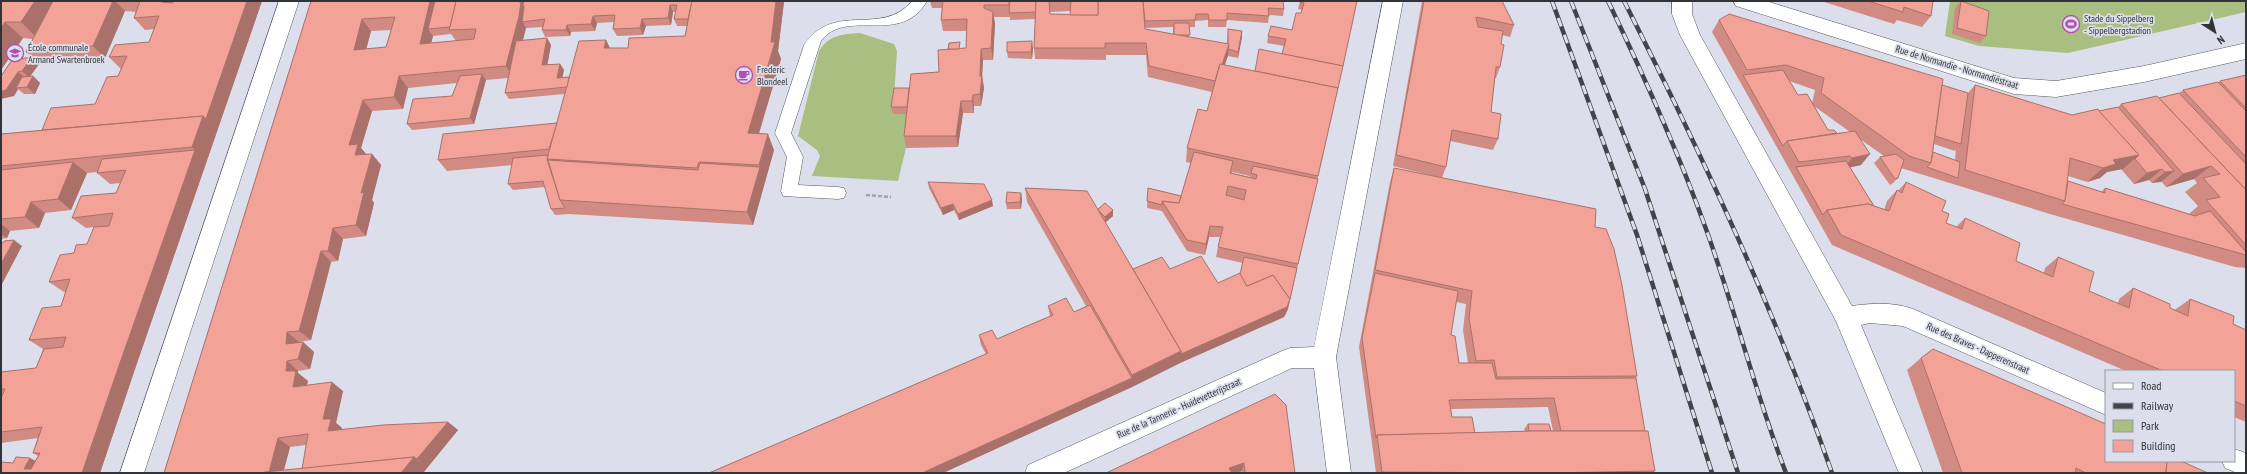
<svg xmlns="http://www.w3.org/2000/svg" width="2247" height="474" font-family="'PT Sans Narrow',sans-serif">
<rect width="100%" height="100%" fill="#dcdfeb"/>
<!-- green -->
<g fill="#a9bf81">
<polygon points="1950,1 2246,1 2246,12 2068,53 1979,46 1945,36"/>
<path d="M860,33L894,44L897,51L893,114H910L906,148L898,181L812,176L820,156L817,150L798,136L819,51C829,35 842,34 860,33Z"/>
</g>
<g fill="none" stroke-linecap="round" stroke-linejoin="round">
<!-- lane casing -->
<g stroke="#545760" stroke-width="1">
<path id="lane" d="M912,1H927C901,47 846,7 821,41L791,133L803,157L798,185L838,187L844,188L846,193L844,198L838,199L783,196L781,191L787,157L775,133L804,45C834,0 882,38 912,1Z"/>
</g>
<!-- street casing -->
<g stroke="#545760" stroke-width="1">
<g id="street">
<polygon points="1383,1 1403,1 1336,357 1351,473 1327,473 1314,368 1292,368 1064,473 1025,473 1028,465 1282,351 1290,348 1314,347"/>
<path d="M1672,1H1692V14L1700,35L1852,306C1872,303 1894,302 1913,309L2106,393V415L1903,326L1870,323L1861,325L1923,473H1899L1836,321L1680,35L1672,14Z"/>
<polygon points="1733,1 1766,1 2014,78 2056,81 2144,66 2246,43 2246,59 2144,82 2056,97 2014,94 1736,6"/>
<polygon points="2234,449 2246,453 2246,473 2237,473 2225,468 2222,461 2234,461"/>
</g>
</g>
<!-- secondary casing -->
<g stroke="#545760" stroke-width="1">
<polygon id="secondary" points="279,1 299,1 144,473 120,473"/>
</g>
<!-- path -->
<polyline stroke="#a1a3ad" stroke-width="2.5" stroke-dasharray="4 2" stroke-linecap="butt" points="866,195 891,197"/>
<!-- lane -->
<use href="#lane" fill="#fff" fill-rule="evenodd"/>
<!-- street -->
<use href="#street" fill="#fff" fill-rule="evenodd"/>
<!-- secondary -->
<use href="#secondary" fill="#fff" fill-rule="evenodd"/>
<!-- rail casing -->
<g stroke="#43444a" stroke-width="4.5">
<g id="rail">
<polyline points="1552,1 1637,235 1712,473"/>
<polyline points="1571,1 1645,189 1738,473"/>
<path d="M1608,1C1644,76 1678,151 1706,229C1735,309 1755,393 1786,473"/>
<path d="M1624,1C1702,155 1775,310 1832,473"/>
</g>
</g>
<!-- rail -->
<use href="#rail" stroke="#dcdfeb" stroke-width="3" stroke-dasharray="9" stroke-linecap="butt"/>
</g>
<!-- wall -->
<g fill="#d18b82" fill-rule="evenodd">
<polygon points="1,1 262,1 135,369 100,473 13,463 30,458 35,461 38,456 33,453 38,438 1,443 1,372 36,368 43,349 29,340 61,306 65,292 64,292 49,282 74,253 87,244 94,227 86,228 72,218 116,193 120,183 110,184 97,173 97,172 87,173 71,210 45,213 39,228 10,231 7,238 1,239 1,134 42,130 95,104 118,76 121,69 109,57 149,42 154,29 145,30 134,18 136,12 125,11 105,58 39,64 30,76 33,76 40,83 35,94 24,94 18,89 14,96 1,76 32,57 26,52 33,39 23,38 1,70"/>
<path d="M311,1H882L784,2L778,51L781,59L759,134L774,150L753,225L569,214L555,215L551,209L545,187L513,190L508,184L512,165L447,171L438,160L557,123L565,94L509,99L505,93L508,78L486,80L474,124L412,130L407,124L452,96L457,83L408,88L403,109L372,111L361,148L366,154H372L381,165L372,200L374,203L366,236L343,239L338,261L331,262L311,340L299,342L298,343L303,342L314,352L310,369L298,371V373L308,381L307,385L343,391L336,423L342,428V430L448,422L458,430L423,473H164ZM673,12H676L674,19L677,26H687L685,36L628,48H610L606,40L569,77H562L564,70L560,64L547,65L551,45L547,38L523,40L526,28L543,27L542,30L545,37L570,36L571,32L595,31L597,23L614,22L613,29L617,36L643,35L646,26L671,25ZM391,30L386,47L366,49L371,31ZM451,34L456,41L431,43L433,36ZM306,445L302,469L284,470L290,447Z"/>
<path d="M930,1H1071L1070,11L1050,12V14L1070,15L1071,1H1357L1338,88L1315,190L1288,309L1284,317L1180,363L1132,387L943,473H709L986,354L981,345L979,335L997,339L1050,317L1048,306L1074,312L1086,306L1027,202L1025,188L1098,209L1113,210V216L1105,222L1133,269H1170L1218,283L1240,274L1243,263L1216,257L1220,237H1209L1205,255L1187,251L1162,211L1147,208L1148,188L1181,196L1191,163L1186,162L1187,148L1207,111L1212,92L1148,77L1146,55H1106V60L1035,59L1034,48L1035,19L1010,20V17H994L995,24L993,60H983L982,76L984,88L981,106H974V113H963L958,147L906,148L904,136L906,114H893L891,107L909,88L939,72L961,49L966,48L967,31H943L941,20L942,8H932ZM1300,1L1298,9L1302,10L1301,13L1292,30L1268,36L1267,43L1284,46L1282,54L1255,71L1224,65L1228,56L1238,58L1242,31L1228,29L1227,44L1189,37V27H1195V21L1208,20V27H1226L1227,20L1268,23L1269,15L1283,16L1284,9L1283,2ZM1173,27V34L1145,29V28ZM1232,172L1250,176V177L1232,173Z"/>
<polygon points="1422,1 1502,1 1514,25 1510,37 1502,35 1501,44 1500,67 1496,78 1495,78 1491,112 1498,139 1493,150 1450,141 1446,167 1442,178 1393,166"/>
<polygon points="1821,1 1933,1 1931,16 1922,27 1897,20 1894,24"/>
<polygon points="1961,1 1986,36 1980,43 1952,34 1955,8"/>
<path d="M1719,20L1968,93L1975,85L2072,115L2099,111L2118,107L2121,104L2159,98L2179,93L2183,90L2218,82L2220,81L2246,75V268L2235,267L2050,214L1901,168L1898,178L1892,184L1890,185L1874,163L1880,157L1884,156L1860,139L1861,165L1850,167L1874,206L1884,210L1887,201L1897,190L1898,191L1906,182L1942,211L1946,223L1956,227L1965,218L2016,261L2044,273L2045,268L2058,257L2089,291L2118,304L2119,299L2133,288L2175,310L2176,309L2190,299L2233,324L2246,330V422L2234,417V371H2126L1832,245L1712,32ZM1789,81L1815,90L1812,104L1798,95ZM1814,106L1850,132L1837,133L1828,130ZM1934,144L1955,151L1956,149L1955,160L1933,152ZM2121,169L2134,184L2149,180L2152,183L2161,181L2166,187L2194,179L2197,183L2185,192L2198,206L2189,214L2105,188L2101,192L2068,181V176L2087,182L2100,178L2107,172Z"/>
<polygon points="1033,48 1032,59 1008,58 1007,52"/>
<path d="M1394,168L1637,376L1636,378L1645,431L1655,471L1653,473H1376L1359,347L1390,182ZM1456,302L1466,304L1463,330L1468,363H1459L1451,335ZM1548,407L1553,431L1528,424L1524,429L1525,431L1475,433L1452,417L1451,409Z"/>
<polygon points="928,182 993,206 959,220 954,210 943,215 929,188"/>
<polygon points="1021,193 1022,199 1021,209 1007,209 1006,203"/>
<polygon points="1921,358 2106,461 2208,473 1943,473 1907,370"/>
<polygon points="1275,394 1295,473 1242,473 1242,471 1237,473"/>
</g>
<!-- shaded-wall -->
<g fill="#aa716a">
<polygon points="35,1 51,1 59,9 38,39 21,22"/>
<polygon points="113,1 115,1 125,11 105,58 93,46"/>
<polygon points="162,1 168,1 175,9 161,2"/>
<polygon points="247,1 262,1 135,369 100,473 82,473 121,360 195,150 192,147 203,116"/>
<polygon points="430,1 441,1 428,29 433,36 428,56 420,44"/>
<polygon points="519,1 529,1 522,22 519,16"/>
<polygon points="776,1 783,1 784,2 778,51 781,59 754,149 748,133 771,42"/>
<polygon points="1070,1 1071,1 1070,11"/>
<polygon points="670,5 673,12 671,25 668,18"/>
<polygon points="993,12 995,24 993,60 991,48"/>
<polygon points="519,16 526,28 513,78 506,66"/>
<polygon points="593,16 597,23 595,31 591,24"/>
<polygon points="362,19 371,31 363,62 354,50"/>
<polygon points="642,19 646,26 643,35 640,28"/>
<polygon points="5,22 23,38 1,70 1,28"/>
<polygon points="567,25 571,32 570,36 566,30"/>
<polygon points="1242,31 1242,38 1238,58 1238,52"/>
<polygon points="547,38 551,45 546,72 542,65"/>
<polygon points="606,40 614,57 604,48"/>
<polygon points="1032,41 1033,48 1032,59 1031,52"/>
<polygon points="1229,44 1228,56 1215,93 1216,82"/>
<polygon points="981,49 983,60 982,78 982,76 984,88 981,106 980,94 980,76"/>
<polygon points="32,57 39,64 29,78 22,71"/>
<polygon points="560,64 564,70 561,84 557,78"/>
<polygon points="18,72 26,78 16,88 18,89 14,96 1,99 1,91"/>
<polygon points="482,74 486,80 474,124 470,118"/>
<polygon points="33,76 40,83 35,94 27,87"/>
<polygon points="399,76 408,88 403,109 394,97"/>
<polygon points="973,95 974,106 974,113 972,101"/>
<polygon points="363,100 372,111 361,148 367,155 355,155 349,145"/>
<polygon points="961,101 963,113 958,147 956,136"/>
<polygon points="768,134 774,150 753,225 747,212 760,167 759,165"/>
<polygon points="372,154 381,165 372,200 374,203 366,236 356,225 361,193"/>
<polygon points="1870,154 1861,165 1843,169 1852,158"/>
<polygon points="2139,155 2123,169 2107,172 2100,178 2087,182 2103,168 2113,160"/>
<polygon points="73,162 87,173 71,210 58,199"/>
<polygon points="2211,166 2194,179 2166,187 2183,174"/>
<polygon points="2162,169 2149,180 2134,184 2147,173"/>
<polygon points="2174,171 2161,182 2152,183 2165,172"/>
<polygon points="1021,193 1022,199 1021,209 1020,202"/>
<polygon points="992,200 993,206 959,220 958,214"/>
<polygon points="31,202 45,213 39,228 25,217"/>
<polygon points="953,204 954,210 943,215 941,208"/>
<polygon points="1113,210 1113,216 1105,223 1105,217"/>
<polygon points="1,224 10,231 7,238 1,234"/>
<polygon points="1210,226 1209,237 1205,255 1206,244"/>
<polygon points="333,228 343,239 338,261 328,251"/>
<polygon points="14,240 22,246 1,286 1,264"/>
<polygon points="321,251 331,262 311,340 299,331"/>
<polygon points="1290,299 1288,309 1284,317 1180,363 1132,387 1132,375"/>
<polygon points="287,332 299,342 298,354 286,344"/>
<polygon points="303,342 314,352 310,369 298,359"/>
<polygon points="287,361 298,371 298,373 308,381 304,396 293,387 286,371"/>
<polygon points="1132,378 1132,387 943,473 922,473"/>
<polygon points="332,382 343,391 336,423 342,428 340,440 328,431 323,419"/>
<polygon points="448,422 458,430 427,468 417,459"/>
<polygon points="278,438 290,447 283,473 268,473"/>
<polygon points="414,457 427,468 423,473 401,473"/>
<polygon points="30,458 46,467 42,473 24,469"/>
<polygon points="1244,463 1242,471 1237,473 1229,473 1229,468"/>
</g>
<!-- building -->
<g fill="#f3a297" stroke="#aa716a" fill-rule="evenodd">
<polygon points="1,1 35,1 21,22 5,22 1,28"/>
<polygon points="53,1 113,1 93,46 26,52"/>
<polygon points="140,1 162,1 161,2 173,3 173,1 247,1 206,119 203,116 42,130 51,108 95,104 107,77 118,76 127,56 109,57 115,45 149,42 159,16 134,18"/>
<path d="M311,1H430L420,44L474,39L476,29L449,30L456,1H519V2H521L519,16L506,66L399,76L394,97L363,100L349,145L358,144L355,155L372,154L361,193L364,192L356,225L333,228L328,251H321L299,331L287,332L286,344L303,342L298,359L287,361L286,371H296L293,387L332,382L323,419H331L328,431L383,425L448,422L417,459L414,457L302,469L308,434L278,438L269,472L261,473H164ZM395,17L386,47L354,50L362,19Z"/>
<polygon points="435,1 456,1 450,27 428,29"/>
<polygon points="524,1 692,1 688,19 674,19 677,5 670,5 668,18 642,19 640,28 613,29 615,15 593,16 591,24 567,25 566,30 542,30 545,19 522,22 524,7 523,4"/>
<polygon points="692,1 776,1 771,42 775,42 748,133 768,134 759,165 699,162 697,168 547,159 579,41 606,40 604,48 628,48 629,38 685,36"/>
<polygon points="943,1 1009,1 1009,5 984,5 984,8 993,12 991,48 981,49 980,76 982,76 980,94 973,95 972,101 961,101 956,136 904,136 911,74 939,72 938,50 966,48 967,19 941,20"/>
<polygon points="1010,1 1036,1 1036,12 1009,13"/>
<polygon points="1036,1 1049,1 1050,14 1098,15 1098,1 1143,1 1145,29 1229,44 1222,65 1220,64 1215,81 1149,66 1146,43 1105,43 1105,48 1034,48"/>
<polygon points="1071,1 1098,1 1098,15 1070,15"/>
<polygon points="1143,1 1283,1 1284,9 1268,8 1269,16 1227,13 1227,20 1209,20 1208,14 1196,14 1195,20 1145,21"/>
<polygon points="1300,1 1357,1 1343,66 1282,54 1286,39 1268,36 1271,26 1292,30 1296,13 1301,13 1304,3 1300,2"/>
<polygon points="1424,1 1502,1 1514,25 1476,17 1478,27 1503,31 1501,44 1504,45 1500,67 1496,67 1491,112 1501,114 1498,139 1452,130 1446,167 1396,155"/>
<polygon points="1868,1 1933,1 1931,16 1904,7 1903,12"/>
<polygon points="1961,1 1989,11 1986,36 1957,28"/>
<polygon points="1729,14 1943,79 1931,163 1909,156 1821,93 1824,78 1786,65 1747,70 1719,20"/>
<polygon points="1174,23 1189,23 1190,35 1178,35 1174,34"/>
<polygon points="1228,29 1242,31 1238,52 1228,49 1229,44 1228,44"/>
<polygon points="547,38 542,65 560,64 557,78 569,77 567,87 505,93 516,41"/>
<polygon points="1032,41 1031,52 1007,52 1007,42"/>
<polygon points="960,42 959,49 948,49 949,43"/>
<polygon points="1259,49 1343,66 1338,88 1255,71"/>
<polygon points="32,57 22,71 18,72 6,90 1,91 1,76 12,60"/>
<polygon points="1220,64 1338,88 1318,176 1187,148 1198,109 1207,111"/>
<polygon points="1783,70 1798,95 1807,94 1828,130 1834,130 1837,133 1787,141 1783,146 1743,75"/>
<polygon points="482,74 470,118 407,124 413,99 452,96 460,76"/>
<polygon points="2246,75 2246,108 2220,81"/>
<polygon points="33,76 27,87 16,88 22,77"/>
<polygon points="2218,82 2246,111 2246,157 2183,90"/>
<polygon points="1942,85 1968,93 1961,144 1935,136"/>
<polygon points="1975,85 2072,115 2098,109 2139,155 2113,160 2116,164 2103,168 2070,158 2065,201 1965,170"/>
<polygon points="894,88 909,88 907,107 891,107"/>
<polygon points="2179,93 2246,164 2246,190 2159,98"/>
<polygon points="2157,96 2246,190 2246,245 2206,200 2220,197 2203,178 2220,174 2211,166 2183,174 2121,104"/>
<polygon points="2118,107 2174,171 2165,172 2162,169 2147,173 2135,159 2139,155 2099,111"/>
<polygon points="203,116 192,147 1,166 1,134"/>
<polygon points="557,123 549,149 438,160 443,134"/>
<polygon points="1855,131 1870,154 1852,158 1850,156 1799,162 1787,141"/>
<polygon points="195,150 121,360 82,473 1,473 1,462 13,463 16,457 30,458 24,469 31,469 40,453 33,453 42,427 1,432 1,398 5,389 1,389 1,372 36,368 44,349 63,347 66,337 29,340 42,308 61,306 70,279 49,282 60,255 74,253 76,245 87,244 94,227 109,226 113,213 72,218 81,196 116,193 126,170 97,173 102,159"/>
<path d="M1194,152L1233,161L1230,173L1256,179L1257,175L1251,173L1253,166L1318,179L1298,264L1218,247L1223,227L1210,226L1206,244L1187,240L1162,201L1179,203ZM1228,186L1246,190L1244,200L1226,195Z"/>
<polygon points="1933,152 1960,162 1958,178 1927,167 1931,163"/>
<polygon points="1896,154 1904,160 1898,178 1895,179 1880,157"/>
<polygon points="548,155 547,159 560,200 565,208 551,209 543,181 508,184 513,158"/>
<polygon points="548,160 698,170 700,163 760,167 747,212 560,200"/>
<polygon points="1846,161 1874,206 1868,204 1827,210 1823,215 1796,167"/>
<polygon points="73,162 58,199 31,202 25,217 1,219 1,170"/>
<polygon points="1394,168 1596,209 1595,227 1606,229 1614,249 1622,285 1637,376 1497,377 1494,360 1476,361 1469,318 1472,291 1375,270"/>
<polygon points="2068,181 2105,193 2105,188 2195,216 2210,211 2246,252 2246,255 2062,204 2065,201"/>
<polygon points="928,182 984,184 992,200 958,214 953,204 941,208"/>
<polygon points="1906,182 1946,201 1942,211 1949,214 1946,223 1962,229 1965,218 2020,243 2016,261 2053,277 2058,257 2094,272 2089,291 2129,308 2133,288 2170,304 2170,308 2188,316 2190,299 2234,316 2233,324 2246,330 2246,406 2234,401 2234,371 2163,371 1841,235 1827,210 1868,204 1889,211 1897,190 1902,193"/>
<polygon points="1025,188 1087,191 1181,351 1132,375"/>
<polygon points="1148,188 1181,196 1179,203 1162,201 1162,205 1147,201"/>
<polygon points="1007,192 1021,193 1020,202 1006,203"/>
<polygon points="1105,203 1113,210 1105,217 1100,212 1098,209"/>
<polygon points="14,240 1,264 1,245 4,241"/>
<polygon points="1201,256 1218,283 1240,273 1247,286 1273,275 1290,299 1287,307 1181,354 1181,351 1133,269 1162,257 1170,269"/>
<polygon points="1244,257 1297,268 1290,299 1273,275 1247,286 1240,274"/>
<polygon points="1375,273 1458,291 1451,335 1455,336 1459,363 1492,363 1496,379 1636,378 1645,431 1561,431 1554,398 1449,400 1452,417 1472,417 1475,433 1377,435 1376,438 1362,338"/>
<polygon points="1066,298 1074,312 1090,305 1132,378 922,473 709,473 988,353 979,335 992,330 997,339 1020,329 1053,315 1048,306"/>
<polygon points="1933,349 2106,424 2106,461 2167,461 2166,473 2086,473 2076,468 2075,473 1962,473 1921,358"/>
<polygon points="1275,394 1286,405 1295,473 1245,473 1244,463 1229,468 1232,473 1106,473"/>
<polygon points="1528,424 1549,424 1551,431 1529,431"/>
<polygon points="1534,431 1648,431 1655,471 1547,473 1382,472 1377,435"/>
<polygon points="414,457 401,473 261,473 265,472"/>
<polygon points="2167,461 2181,461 2208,473 2166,473"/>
</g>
<!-- icons -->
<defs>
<g id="stadium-ring" transform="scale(0.9)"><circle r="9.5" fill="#dcdfeb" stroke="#b34db3" stroke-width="1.5"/><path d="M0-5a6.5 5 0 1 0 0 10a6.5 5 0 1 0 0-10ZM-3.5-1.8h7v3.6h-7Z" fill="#b34db3"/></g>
<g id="school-ring" transform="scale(0.9)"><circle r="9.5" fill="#dcdfeb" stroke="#b34db3" stroke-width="1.5"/><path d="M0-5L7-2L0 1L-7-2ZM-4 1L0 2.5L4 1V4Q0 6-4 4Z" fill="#b34db3"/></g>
<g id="cafe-ring" transform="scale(0.9)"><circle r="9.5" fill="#dcdfeb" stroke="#b34db3" stroke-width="1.5"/><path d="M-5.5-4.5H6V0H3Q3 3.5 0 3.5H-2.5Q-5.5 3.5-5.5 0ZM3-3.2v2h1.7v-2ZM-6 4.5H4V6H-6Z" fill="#b34db3"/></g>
</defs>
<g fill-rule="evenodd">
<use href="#stadium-ring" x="2071" y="24"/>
<use href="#school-ring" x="15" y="53"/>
<use href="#cafe-ring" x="744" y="75"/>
</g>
<g text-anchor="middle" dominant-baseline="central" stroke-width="3.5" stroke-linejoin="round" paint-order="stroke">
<!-- poi labels -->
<g font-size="10" fill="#323338" stroke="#dcdfeb" text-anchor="start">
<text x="2084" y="18">Stade du Sippelberg<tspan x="2084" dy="12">- Sippelbergstadion</tspan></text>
<text x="28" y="47">École communale<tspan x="28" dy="12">Armand Swartenbroek</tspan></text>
<text x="757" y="69">Frederic<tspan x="757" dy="12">Blondeel</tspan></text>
</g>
<!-- street labels -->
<g font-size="10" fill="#323338" stroke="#dcdfeb">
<text transform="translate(1957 67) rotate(17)">Rue de Normandie - Normandiëstraat</text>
<text transform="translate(1978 348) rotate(24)">Rue des Braves - Dapperenstraat</text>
<text transform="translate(1179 408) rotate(-24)">Rue de la Tannerie - Huidevetterijstraat</text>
</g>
</g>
<!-- border -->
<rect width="2247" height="474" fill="none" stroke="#323338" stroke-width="4"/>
<!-- legend -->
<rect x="2105" y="370" width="130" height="92" fill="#dcdfeb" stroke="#989aa3"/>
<rect x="2113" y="383" width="20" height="6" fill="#ffffff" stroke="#989aa3"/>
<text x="2141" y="390" font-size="12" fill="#323338">Road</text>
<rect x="2113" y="403" width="20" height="6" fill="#43444a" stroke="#989aa3"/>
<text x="2141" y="410" font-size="12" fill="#323338">Railway</text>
<rect x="2113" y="420" width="20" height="12" fill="#a9bf81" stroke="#989aa3"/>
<text x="2141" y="430" font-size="12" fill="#323338">Park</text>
<rect x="2113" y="440" width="20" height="12" fill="#f3a297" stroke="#989aa3"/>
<text x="2141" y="450" font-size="12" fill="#323338">Building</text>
<!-- north arrow -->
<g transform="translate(2215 32) rotate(144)" stroke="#dcdfeb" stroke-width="3" paint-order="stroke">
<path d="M0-3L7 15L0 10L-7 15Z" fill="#323338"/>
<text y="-6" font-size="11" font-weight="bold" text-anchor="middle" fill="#323338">N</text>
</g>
</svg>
